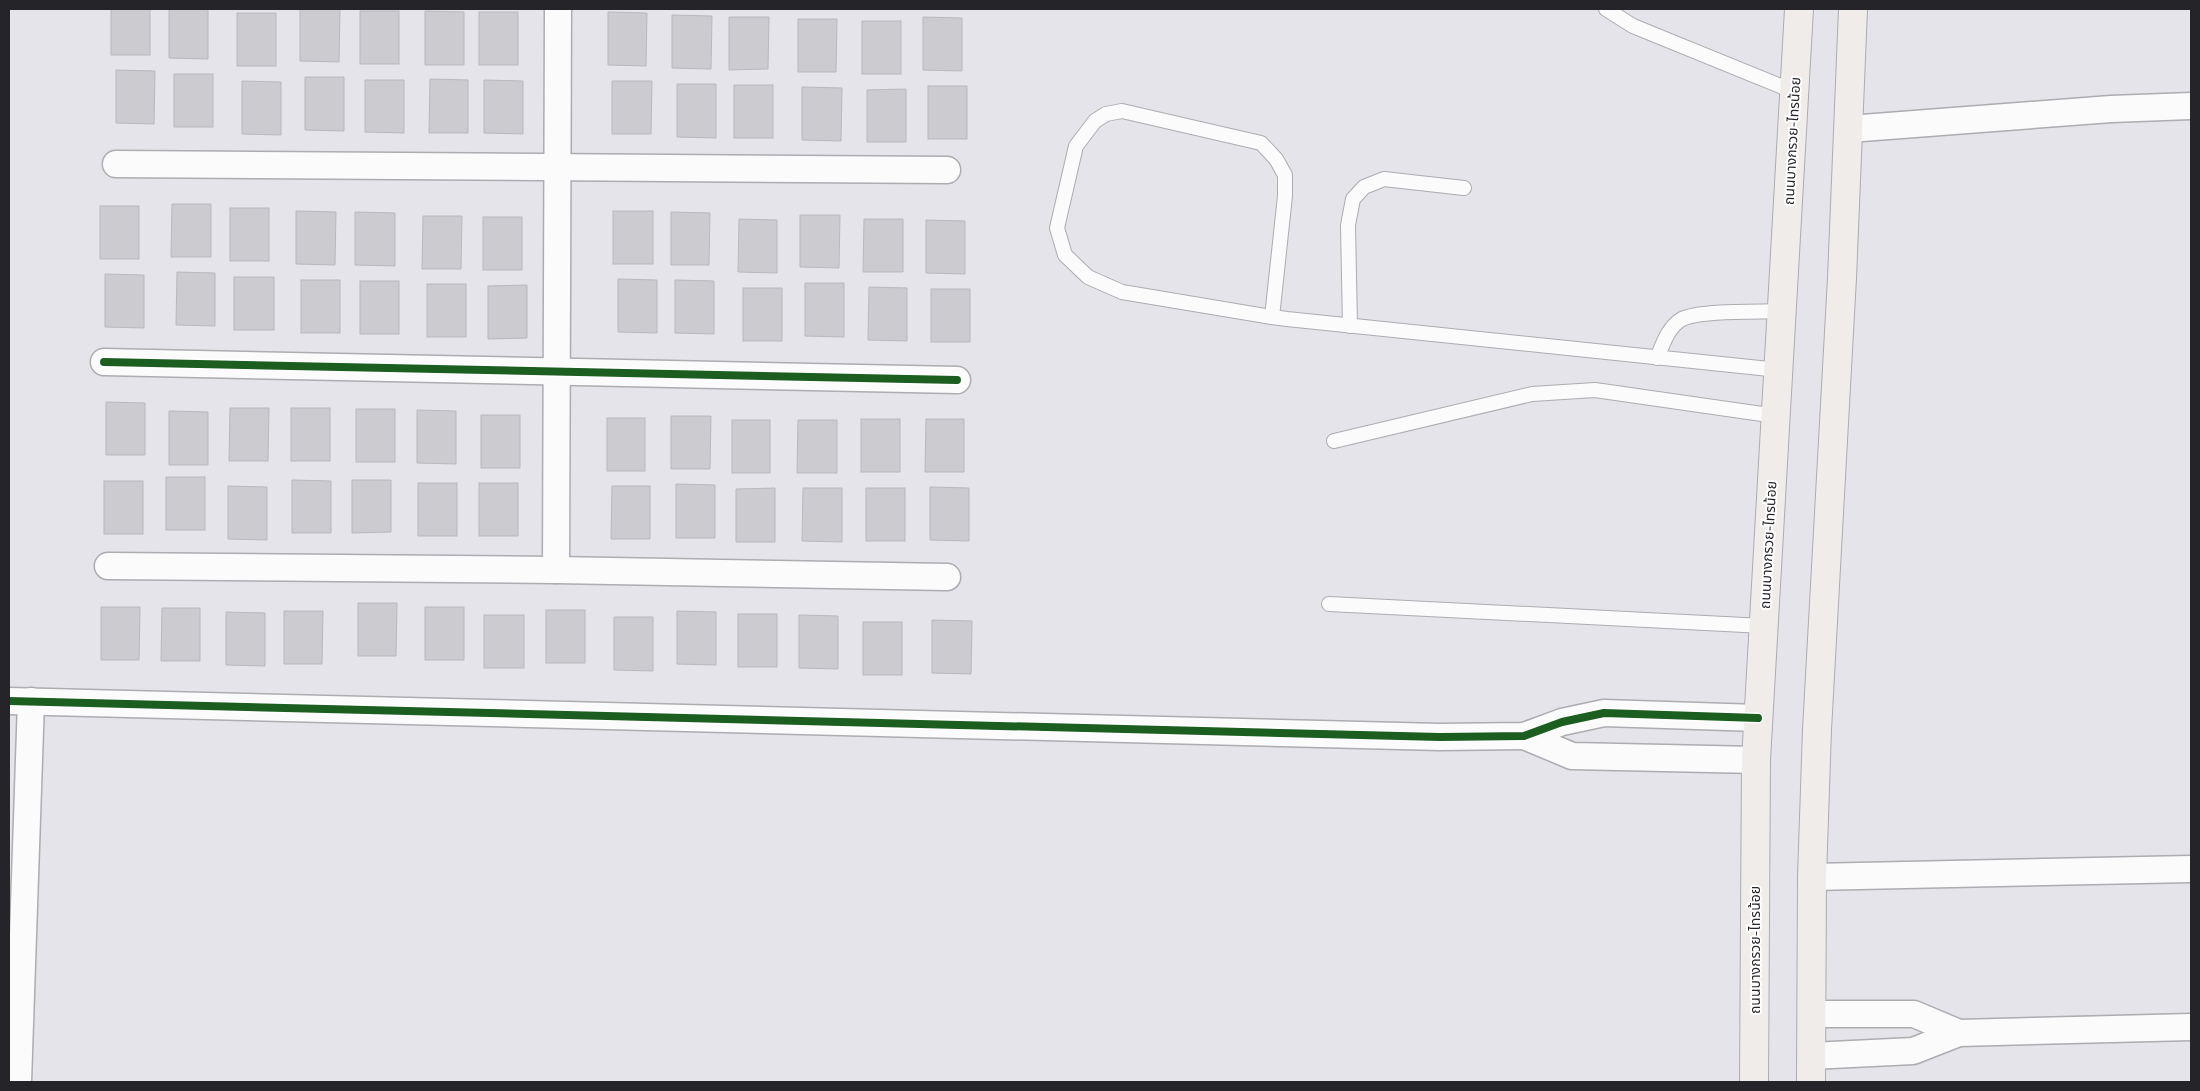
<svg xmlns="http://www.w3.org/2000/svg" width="2200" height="1091" font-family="Mulish,'Noto Sans Thai',sans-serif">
<rect width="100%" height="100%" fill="#e5e4eb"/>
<!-- building -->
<g fill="#cccbd0" stroke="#b8b8bd">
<rect x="111" y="9" width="39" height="46"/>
<polygon points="169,9 208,9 208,59 169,58"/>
<polygon points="300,9 340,9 339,62 300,61"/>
<rect x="360" y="11" width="39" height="53"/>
<polygon points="425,11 464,12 464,65 425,65"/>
<rect x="479" y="12" width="39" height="53"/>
<polygon points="608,12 647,13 646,66 608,65"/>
<rect x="237" y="13" width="39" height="53"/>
<polygon points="672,15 712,16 711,69 672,68"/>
<polygon points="729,17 769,17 768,69 729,70"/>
<polygon points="923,17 962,18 962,71 923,70"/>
<polygon points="798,19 837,19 836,72 798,72"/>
<rect x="862" y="21" width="39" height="53"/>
<polygon points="116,70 155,71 154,124 116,123"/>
<rect x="174" y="74" width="39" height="53"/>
<polygon points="305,77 344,77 344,131 305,130"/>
<polygon points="430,79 468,80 468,133 429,133"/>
<polygon points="365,80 404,80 404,133 365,132"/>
<polygon points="484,80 523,81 523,134 484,133"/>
<polygon points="242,81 281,82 281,135 242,134"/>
<polygon points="612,81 652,81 651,134 612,134"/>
<polygon points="677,84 716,84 716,138 677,137"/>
<rect x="734" y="85" width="39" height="53"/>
<rect x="928" y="86" width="39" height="53"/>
<polygon points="802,87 842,88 841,141 802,140"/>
<polygon points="906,89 906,142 867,142 867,90"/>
<polygon points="172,204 211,204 211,257 171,257"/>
<rect x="100" y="206" width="39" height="53"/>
<rect x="230" y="208" width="39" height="53"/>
<polygon points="296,211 336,212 335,265 296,264"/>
<rect x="613" y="211" width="40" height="53"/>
<polygon points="355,212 395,213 395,266 355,265"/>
<polygon points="671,212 710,213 709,265 671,265"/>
<polygon points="800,215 840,215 839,268 800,267"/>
<polygon points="423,216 462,216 461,269 422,269"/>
<rect x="483" y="217" width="39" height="53"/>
<polygon points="739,219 777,220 777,273 738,272"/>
<polygon points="864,219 903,219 903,272 863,272"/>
<polygon points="926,220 965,221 965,274 926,273"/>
<polygon points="177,272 215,273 215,326 176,325"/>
<polygon points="105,274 144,275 144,328 105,327"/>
<rect x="234" y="277" width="40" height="53"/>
<polygon points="618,279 657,280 657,333 618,332"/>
<rect x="301" y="280" width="39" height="53"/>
<polygon points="675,280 714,281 714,334 675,333"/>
<rect x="360" y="281" width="39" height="53"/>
<polygon points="805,283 844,283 844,337 805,336"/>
<rect x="427" y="284" width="39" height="53"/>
<polygon points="527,285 527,338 488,339 488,286"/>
<polygon points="869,287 907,288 907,341 868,340"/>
<rect x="743" y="288" width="39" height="53"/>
<rect x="931" y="289" width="39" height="53"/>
<polygon points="106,402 145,403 145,455 106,455"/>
<polygon points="230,408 269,408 268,461 229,461"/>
<rect x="291" y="408" width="39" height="53"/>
<rect x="356" y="409" width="39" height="53"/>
<polygon points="417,410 456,411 456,464 417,463"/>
<polygon points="169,411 208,412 208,465 169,465"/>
<rect x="481" y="415" width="39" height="53"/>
<polygon points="671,416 711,416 710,469 671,469"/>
<rect x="607" y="418" width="38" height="53"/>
<rect x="861" y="419" width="39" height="53"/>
<polygon points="926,419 964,419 964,472 925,472"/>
<rect x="732" y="420" width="38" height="53"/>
<polygon points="798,420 837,420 837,473 797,473"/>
<rect x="166" y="477" width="39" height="53"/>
<polygon points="292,480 331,481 331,533 292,533"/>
<polygon points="352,480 391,480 391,532 352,533"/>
<rect x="104" y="481" width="39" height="53"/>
<rect x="418" y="483" width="39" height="53"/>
<rect x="479" y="483" width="39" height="53"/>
<polygon points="676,484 715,485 715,538 676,538"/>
<polygon points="228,486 267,487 267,540 228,539"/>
<polygon points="612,486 650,486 650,539 611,539"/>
<polygon points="930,487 969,488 969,541 930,540"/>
<polygon points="775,488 775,542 736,542 736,489"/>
<polygon points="803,488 842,488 842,542 802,541"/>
<rect x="866" y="488" width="39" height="53"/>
<polygon points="358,603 397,603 396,656 358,656"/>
<polygon points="101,607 140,607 139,660 101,660"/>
<rect x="425" y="607" width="39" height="53"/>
<polygon points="162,608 200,608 200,661 161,661"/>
<rect x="546" y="610" width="39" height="53"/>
<polygon points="284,611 323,611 322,664 284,664"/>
<polygon points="677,611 716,612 716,665 677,664"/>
<polygon points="226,612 265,613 265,666 226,665"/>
<rect x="738" y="614" width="39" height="53"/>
<rect x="484" y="615" width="40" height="53"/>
<polygon points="799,615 838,616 838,669 799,668"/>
<polygon points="614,617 653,617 653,671 614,670"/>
<polygon points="932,620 972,621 971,674 932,673"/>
<rect x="863" y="622" width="39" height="53"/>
</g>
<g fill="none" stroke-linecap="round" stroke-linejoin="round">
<!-- service casing -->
<g stroke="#acacb1" stroke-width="16">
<g id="service">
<polyline points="1606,9 1633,26 1795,92"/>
<polyline points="1272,317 1285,196 1285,175 1276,159 1261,143 1122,111 1106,114 1095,121 1076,146 1057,228 1065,255 1088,277 1122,292 1272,317 1287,319 1779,370"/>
<polyline points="1350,326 1348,225 1353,199 1364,187 1384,179 1464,188"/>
<path d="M1657,358C1663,344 1668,327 1682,319C1700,310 1759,312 1782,311"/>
<polyline points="1334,441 1532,394 1595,390 1776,416"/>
<polyline points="1329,604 1764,626"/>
</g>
</g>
<!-- minor casing -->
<g stroke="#acacb1" stroke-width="29">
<g id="minor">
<polyline points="1849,129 2111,109 2191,106"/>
<polyline points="116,164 947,170"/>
<polyline points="104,362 957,380"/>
<polyline points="108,566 556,570 947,577"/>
<polyline points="556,570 558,9"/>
<polyline points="9,701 1440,737 1524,736 1562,722 1604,713 1758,718"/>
<polyline points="1524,736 1572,756 1756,760"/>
<polyline points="1812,877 2191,869"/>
<polyline points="1812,1014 1914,1014 1959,1033"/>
<polyline points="1811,1056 1913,1051 1959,1033 2191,1027"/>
<polyline points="18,1082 31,701"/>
</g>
</g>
<!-- secondary casing -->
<g stroke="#acacb1" stroke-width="30">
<g id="secondary">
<polyline points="1754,1082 1756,760 1799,9"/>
<polyline points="1811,1082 1812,877 1817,730 1842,278 1853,9"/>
</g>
</g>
<!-- service -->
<use href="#service" stroke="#fbfbfc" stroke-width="14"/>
<!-- minor -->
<use href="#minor" stroke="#fbfbfc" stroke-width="26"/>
<!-- secondary -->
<use href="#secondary" stroke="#efecea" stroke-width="28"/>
<!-- cycleway casing -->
<g stroke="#fff" stroke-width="11">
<g id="cycleway">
<polyline points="104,362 957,380"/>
<polyline points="9,701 1440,737 1524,736 1562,722 1604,713 1758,718"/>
</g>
</g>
<!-- cycleway -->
<use href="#cycleway" stroke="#1b5e20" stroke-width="8"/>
</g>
<g text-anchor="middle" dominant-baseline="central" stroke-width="4" stroke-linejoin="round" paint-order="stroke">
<!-- street labels -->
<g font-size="14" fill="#252429" stroke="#fff">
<text transform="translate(1792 141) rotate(-87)">ถนนบางกรวย-ไทรน้อย</text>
<text transform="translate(1768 545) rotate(-87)">ถนนบางกรวย-ไทรน้อย</text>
<text transform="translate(1755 950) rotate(-90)">ถนนบางกรวย-ไทรน้อย</text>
</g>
</g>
<!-- border -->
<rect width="2200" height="1091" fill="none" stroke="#252429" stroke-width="20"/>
</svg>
